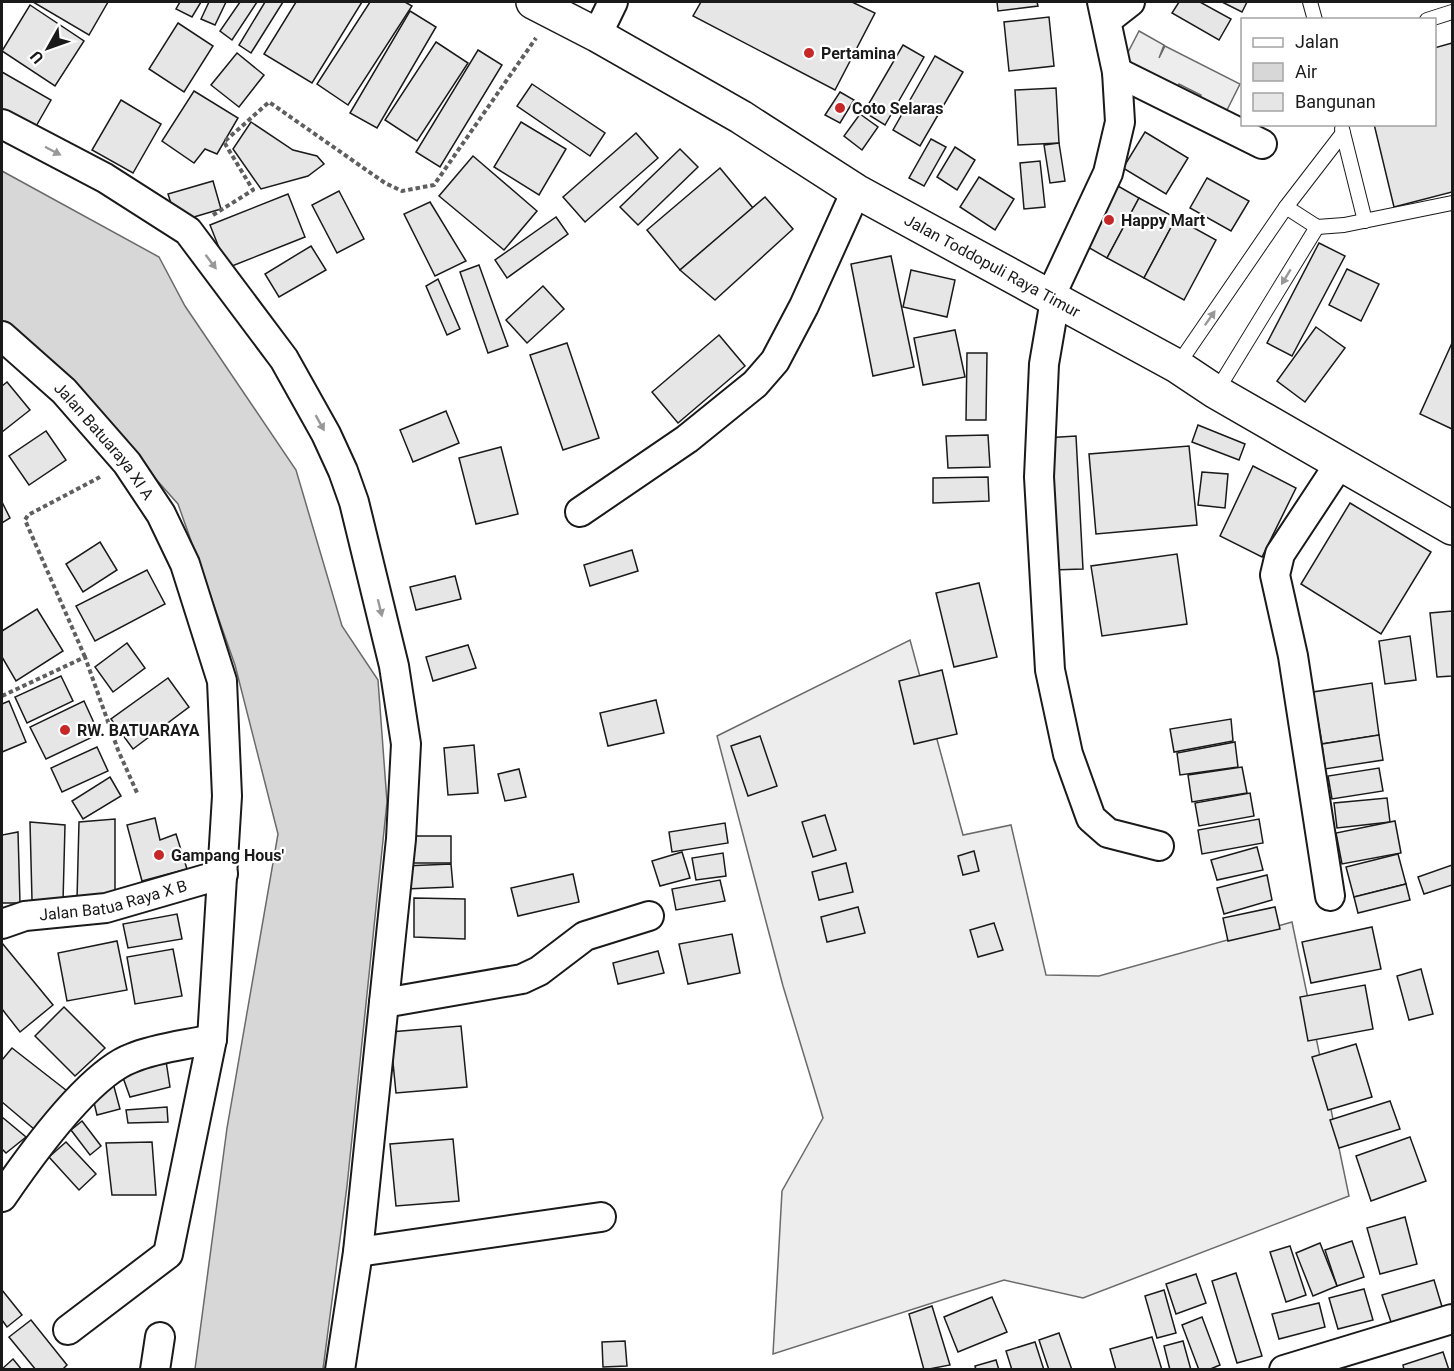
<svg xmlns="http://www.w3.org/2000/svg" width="1454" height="1371" font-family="Roboto,sans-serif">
<rect width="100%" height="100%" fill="#fff"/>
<!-- built -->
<g fill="#ededed" stroke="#6a6a6a" stroke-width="1.5">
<polygon points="1139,31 1164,45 1159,58 1165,46 1240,84 1224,116 1198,102 1201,95 1179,84 1176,91 1123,62"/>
<polygon points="910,640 963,835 1011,825 1046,975 1099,976 1292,922 1349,1196 1083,1298 1004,1280 773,1354 782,1191 823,1118 783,986 717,736"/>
</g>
<!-- water -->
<polygon fill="#d7d7d7" stroke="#6a6a6a" stroke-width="1.5" points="2,171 159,257 185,306 296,470 342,626 378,680 387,802 347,1186 323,1369 195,1369 227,1128 278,834 235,665 178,504 61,373 2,326"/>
<!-- building -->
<g fill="#e6e6e6" stroke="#1a1a1a" stroke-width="1.5">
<polygon points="33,2 108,2 89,35"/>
<polygon points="180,2 201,2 192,17 176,9"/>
<polygon points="209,2 226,2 215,25 201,19"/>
<polygon points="240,2 257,2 232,40 220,31"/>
<polygon points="265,2 283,2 251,53 239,45"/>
<polygon points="296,2 362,2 312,83 264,54"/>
<polygon points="370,2 405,2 412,6 348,105 317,84"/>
<polygon points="701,2 852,2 875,13 835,90 693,16"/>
<polygon points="997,2 1037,2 1038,6 998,11"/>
<polygon points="1179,2 1200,2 1231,19 1219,40 1172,13"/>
<polygon points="1222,2 1247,2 1242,12"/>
<polygon points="30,5 84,41 55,86 2,51"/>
<polygon points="410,11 436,27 377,128 350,113"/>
<polygon points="1049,17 1054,66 1009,71 1004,22"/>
<polygon points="178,23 213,46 184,92 149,69"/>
<polygon points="436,42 468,63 417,141 385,120"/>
<polygon points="1452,43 1452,192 1394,207 1374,124 1434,124 1434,48"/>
<polygon points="903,45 924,57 885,125 864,112"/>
<polygon points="478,50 502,65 440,167 416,152"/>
<polygon points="237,53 264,75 239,107 211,85"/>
<polygon points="935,56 963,72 920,146 893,130"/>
<polygon points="2,72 51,100 31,135 2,118"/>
<polygon points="532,84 605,133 590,156 517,106"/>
<polygon points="1056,88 1059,143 1018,145 1015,90"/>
<polygon points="194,91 238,118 217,154 205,149 194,163 162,141"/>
<polygon points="840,92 854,100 840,123 825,115"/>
<polygon points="121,100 161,124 133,173 92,150"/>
<polygon points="860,114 878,127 862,150 844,136"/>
<polygon points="251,122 293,150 317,156 324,164 308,176 261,189 233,149"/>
<polygon points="521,122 566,149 539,195 494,167"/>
<polygon points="1145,132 1188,158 1166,194 1123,168"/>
<polygon points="636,133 658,158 585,222 563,197"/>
<polygon points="931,139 946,147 924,186 909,178"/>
<polygon points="1059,143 1065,181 1050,183 1044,145"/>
<polygon points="955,147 975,160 957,190 937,177"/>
<polygon points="680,149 698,167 638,225 620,207"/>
<polygon points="473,156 537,211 504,250 439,196"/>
<polygon points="1040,161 1045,207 1024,209 1020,163"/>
<polygon points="720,168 753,208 680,270 647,230"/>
<polygon points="979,177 1014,199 995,230 960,207"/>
<polygon points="1207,178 1249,201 1231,231 1190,208"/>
<polygon points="213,181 221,209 177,222 168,194"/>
<polygon points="1111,182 1139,198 1107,258 1079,242"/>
<polygon points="339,191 364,239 337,253 312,205"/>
<polygon points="288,194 305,237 227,268 210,225"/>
<polygon points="765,197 793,229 715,300 680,270"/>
<polygon points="1139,198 1176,218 1144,278 1107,258"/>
<polygon points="430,202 466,261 435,276 404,214"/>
<polygon points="556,217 568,234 507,278 495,260"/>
<polygon points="1176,218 1216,240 1184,300 1144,278"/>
<polygon points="1319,243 1345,256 1292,356 1267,343"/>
<polygon points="311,246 326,270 279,297 265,274"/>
<polygon points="891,256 914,367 873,376 851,264"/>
<polygon points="479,265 508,346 488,353 460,272"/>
<polygon points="1347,269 1379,284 1361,321 1329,305"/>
<polygon points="911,270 955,280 947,317 903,307"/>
<polygon points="438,279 460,329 447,335 426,286"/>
<polygon points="543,286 564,309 527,343 506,320"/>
<polygon points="1316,327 1345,348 1305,402 1277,381"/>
<polygon points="955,330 965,377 923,385 914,338"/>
<polygon points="719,335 745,366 678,423 652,392"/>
<polygon points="567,343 599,438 563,450 530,355"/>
<polygon points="1452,343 1452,429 1420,414"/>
<polygon points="967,353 987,353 986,420 966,420"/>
<polygon points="7,382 30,410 2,432 2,386"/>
<polygon points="446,411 459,443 413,462 400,430"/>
<polygon points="1198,425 1245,444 1239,460 1192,442"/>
<polygon points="46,431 66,460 29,485 9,456"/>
<polygon points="988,435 990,467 948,468 946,436"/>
<polygon points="1076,436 1083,569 1052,570 1044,438"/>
<polygon points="1189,446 1197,525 1096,534 1089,454"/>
<polygon points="501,447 518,514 476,524 459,458"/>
<polygon points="1253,466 1296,488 1262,557 1220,536"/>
<polygon points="1202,472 1228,474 1225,508 1198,505"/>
<polygon points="988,477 989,501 933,503 933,478"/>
<polygon points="2,502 10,518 2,523"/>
<polygon points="1350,503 1431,552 1381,634 1301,584"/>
<polygon points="100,542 117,570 83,592 66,564"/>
<polygon points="632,550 638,571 590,586 584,565"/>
<polygon points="1177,554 1187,624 1102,636 1091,566"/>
<polygon points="147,570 165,604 95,641 76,606"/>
<polygon points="455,576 461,599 416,610 410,587"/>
<polygon points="979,583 997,657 954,667 936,593"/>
<polygon points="37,609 63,651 16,681 2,657 2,631"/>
<polygon points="1452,611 1452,676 1437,677 1430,613"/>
<polygon points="1410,636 1416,680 1385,684 1379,641"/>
<polygon points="127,643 145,668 113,692 95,667"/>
<polygon points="468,645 476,668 433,681 426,657"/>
<polygon points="942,670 957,734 914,744 899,681"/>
<polygon points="61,676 73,701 27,723 15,697"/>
<polygon points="168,678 189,707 133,749 111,719"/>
<polygon points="1372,683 1379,735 1322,744 1313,692"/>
<polygon points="656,700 664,733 608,746 600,713"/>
<polygon points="9,701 26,742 2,752 2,704"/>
<polygon points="84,701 99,734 46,759 30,727"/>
<polygon points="1231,719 1233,741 1174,752 1170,729"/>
<polygon points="1379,735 1383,760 1325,769 1322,744"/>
<polygon points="760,736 777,786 748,796 731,746"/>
<polygon points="1235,742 1238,767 1180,775 1177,753"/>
<polygon points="474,745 478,793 448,795 444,748"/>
<polygon points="97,747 108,771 62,792 51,768"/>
<polygon points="1242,767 1247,793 1192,802 1188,775"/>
<polygon points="1379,768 1383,791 1332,799 1328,776"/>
<polygon points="519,769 526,797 505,801 498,774"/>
<polygon points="110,777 121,796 83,819 72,801"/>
<polygon points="1250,793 1254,816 1199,826 1195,803"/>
<polygon points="1387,798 1390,822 1337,828 1334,803"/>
<polygon points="825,815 836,850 813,857 802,822"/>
<polygon points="155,818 160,840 176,834 187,869 142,881 127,825"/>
<polygon points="115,819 115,898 77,899 79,822"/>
<polygon points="1259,819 1263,843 1202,854 1198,830"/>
<polygon points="1395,821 1401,853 1342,864 1336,833"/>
<polygon points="30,822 65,825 63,902 32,900"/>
<polygon points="725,823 728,843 672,852 669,832"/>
<polygon points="18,832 20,903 2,903 2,835"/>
<polygon points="411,836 451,836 451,863 412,863"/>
<polygon points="1257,847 1263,870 1217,880 1211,860"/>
<polygon points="974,851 979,871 963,875 958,856"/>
<polygon points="682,852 690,878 660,886 652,861"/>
<polygon points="723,853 726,876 696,880 692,858"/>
<polygon points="1398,854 1406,884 1354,897 1346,867"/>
<polygon points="846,863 853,892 819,900 812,872"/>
<polygon points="451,864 453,887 405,889 404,866"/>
<polygon points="1452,865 1452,885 1424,894 1418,877"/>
<polygon points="573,874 579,902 518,916 511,888"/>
<polygon points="1267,875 1272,900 1224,914 1217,888"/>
<polygon points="720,880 725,901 676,910 672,889"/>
<polygon points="1406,884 1410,900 1358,913 1354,897"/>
<polygon points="414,898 465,899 465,939 414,937"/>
<polygon points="858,907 865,933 827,942 821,917"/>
<polygon points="1275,907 1280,929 1228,941 1223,918"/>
<polygon points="177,914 182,939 128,948 123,924"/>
<polygon points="994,923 1003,950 978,957 970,930"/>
<polygon points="1372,927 1381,969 1311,983 1302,942"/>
<polygon points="732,934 740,973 688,984 679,944"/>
<polygon points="117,941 127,990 67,1001 58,953"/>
<polygon points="2,943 53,1005 20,1032 2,1009"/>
<polygon points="173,949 182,996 135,1004 127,957"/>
<polygon points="658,951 664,973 618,984 613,963"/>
<polygon points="1421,969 1433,1014 1409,1020 1397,976"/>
<polygon points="1365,985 1373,1029 1308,1041 1300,997"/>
<polygon points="64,1007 105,1048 75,1076 35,1036"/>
<polygon points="461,1026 467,1087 396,1093 390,1032"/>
<polygon points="1356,1044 1372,1097 1328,1110 1312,1057"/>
<polygon points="12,1048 71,1094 34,1129 2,1102 2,1060"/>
<polygon points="166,1061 170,1087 130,1097 121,1072"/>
<polygon points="113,1083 120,1109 97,1115 91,1090"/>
<polygon points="1390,1101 1400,1129 1339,1148 1330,1120"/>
<polygon points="167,1107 168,1122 128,1123 126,1110"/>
<polygon points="2,1117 26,1137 6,1153 2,1149"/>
<polygon points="82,1121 101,1146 90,1155 71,1130"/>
<polygon points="1410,1137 1426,1181 1371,1201 1356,1156"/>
<polygon points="453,1139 459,1201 396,1206 390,1144"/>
<polygon points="66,1142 96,1174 79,1190 49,1157"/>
<polygon points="152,1142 156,1195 112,1195 106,1143"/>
<polygon points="1405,1217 1417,1264 1380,1274 1367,1228"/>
<polygon points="1352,1241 1364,1277 1337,1286 1325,1250"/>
<polygon points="1320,1243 1337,1286 1313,1296 1296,1253"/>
<polygon points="1290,1246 1306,1295 1286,1302 1270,1252"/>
<polygon points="1236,1273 1262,1356 1237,1363 1212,1281"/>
<polygon points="1196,1274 1206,1303 1176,1314 1166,1284"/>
<polygon points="1434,1280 1443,1310 1392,1325 1382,1295"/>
<polygon points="1364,1289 1373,1320 1338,1329 1329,1298"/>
<polygon points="2,1290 22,1315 7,1327 2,1320"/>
<polygon points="1164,1290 1176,1333 1157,1338 1145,1296"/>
<polygon points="992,1297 1007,1332 958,1352 944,1317"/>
<polygon points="1319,1303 1325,1327 1279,1339 1272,1314"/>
<polygon points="932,1306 950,1365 924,1370 909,1314"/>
<polygon points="1202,1317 1220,1365 1208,1370 1199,1370 1182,1325"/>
<polygon points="31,1320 67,1365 62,1370 36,1370 9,1337"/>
<polygon points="1059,1333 1072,1370 1049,1370 1039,1340"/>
<polygon points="1152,1337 1162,1370 1116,1370 1110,1349"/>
<polygon points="625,1341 627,1366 603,1367 602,1342"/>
<polygon points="1183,1341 1191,1370 1170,1370 1164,1346"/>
<polygon points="1035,1342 1044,1370 1012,1370 1006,1351"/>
<polygon points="1443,1352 1449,1370 1404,1370 1403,1365"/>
<polygon points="13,1359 22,1370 2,1370 2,1369"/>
<polygon points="996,1360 999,1370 976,1370 975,1366"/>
</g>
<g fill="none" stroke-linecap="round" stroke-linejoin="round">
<!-- lane casing -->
<g stroke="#1a1a1a" stroke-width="16">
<g id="lane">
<polyline points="1310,2 1315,20"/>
<polyline points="1427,20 1452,12"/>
<polyline points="1342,129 1365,221"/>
<polyline points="1286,207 1317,227 1344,225 1452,203"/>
<polyline points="1177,366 1286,207 1343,133"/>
<polyline points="1216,392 1317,227"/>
</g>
</g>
<!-- street casing -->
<g stroke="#1a1a1a" stroke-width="32">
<g id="street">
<polyline points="1107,20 1130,2"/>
<polyline points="597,35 613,2"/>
<polyline points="1117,72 1262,144"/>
<polyline points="2,124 105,178 188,231 284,359 326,434 343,471 354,502 394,666 406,744 401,839 358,1252 340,1370"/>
<polyline points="1050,297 1108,173 1120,122 1117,72 1102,2"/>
<polyline points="1055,300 1044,364 1039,477 1050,670 1068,754 1091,818 1108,833 1159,846"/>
<path id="s1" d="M2,336L64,391L127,463L161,514L185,564L222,681L227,796L212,1039L168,1254L68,1330"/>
<polyline points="580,512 687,439 755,384 775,361 804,306 856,191"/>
<polyline points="1330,896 1293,656 1275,575 1280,554 1340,463"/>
<path id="s2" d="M2,924L25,916L106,908L223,874"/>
<polyline points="384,1003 522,979 539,971 585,936 649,916"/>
<path d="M2,1197C28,1159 88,1074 132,1058C156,1048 186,1045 212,1039"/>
<polyline points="358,1252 601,1217"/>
<polyline points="155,1370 160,1337"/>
<polyline points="1284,1370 1452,1319"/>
</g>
</g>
<!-- secondary casing -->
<g stroke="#1a1a1a" stroke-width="36">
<g id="secondary">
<path id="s3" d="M533,2L597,35L741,117L856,191L1177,366L1216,392L1452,528"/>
</g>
</g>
<!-- path -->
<g stroke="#5f5f5f" stroke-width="4" stroke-dasharray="4.5 3" stroke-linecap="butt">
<polyline points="213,215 253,190 224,142 269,102 385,183 402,191 434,185 536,38"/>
<polyline points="85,657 25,520 28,515 100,477"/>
<polyline points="2,696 85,657 118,750 138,795"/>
</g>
<!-- lane -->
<use href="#lane" stroke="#fff" stroke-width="14"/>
<!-- street -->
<use href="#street" stroke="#fff" stroke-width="28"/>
<!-- secondary -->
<use href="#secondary" stroke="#fff" stroke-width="33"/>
</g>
<!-- one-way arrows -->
<defs><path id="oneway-solid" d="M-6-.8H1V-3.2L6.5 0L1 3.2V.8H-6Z" transform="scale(1.5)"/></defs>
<g fill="#989898">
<use href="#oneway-solid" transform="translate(53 151) rotate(28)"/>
<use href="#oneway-solid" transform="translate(211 262) rotate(53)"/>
<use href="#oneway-solid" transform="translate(1286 277) rotate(121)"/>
<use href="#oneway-solid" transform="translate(1210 318) rotate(-55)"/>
<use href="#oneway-solid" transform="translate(320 423) rotate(61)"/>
<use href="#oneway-solid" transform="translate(380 608) rotate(76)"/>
</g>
<!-- markers -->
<g fill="#c62828" stroke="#fff" stroke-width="2">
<circle cx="809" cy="53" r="6"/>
<circle cx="840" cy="108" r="6"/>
<circle cx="1109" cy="220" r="6"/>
<circle cx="65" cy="730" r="6"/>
<circle cx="159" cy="855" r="6"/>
</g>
<g text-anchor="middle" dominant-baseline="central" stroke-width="4.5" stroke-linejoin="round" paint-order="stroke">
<!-- poi labels -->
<g font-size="16" font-weight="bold" fill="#1a1a1a" stroke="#fff" text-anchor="start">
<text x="821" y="53">Pertamina</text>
<text x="852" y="108">Coto Selaras</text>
<text x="1121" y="220">Happy Mart</text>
<text x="77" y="730">RW. BATUARAYA</text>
<text x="171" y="855">Gampang Hous'</text>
</g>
<!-- street labels -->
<g font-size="16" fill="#1a1a1a" stroke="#fff">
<text stroke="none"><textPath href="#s3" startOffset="530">Jalan Toddopuli Raya Timur</textPath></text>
<text stroke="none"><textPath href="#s1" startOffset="147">Jalan Batuaraya XI A</textPath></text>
<text stroke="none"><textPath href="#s2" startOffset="114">Jalan Batua Raya X B</textPath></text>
</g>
</g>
<!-- border -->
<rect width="1454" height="1371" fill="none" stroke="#1a1a1a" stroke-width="6"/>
<!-- legend -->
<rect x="1241" y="18" width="195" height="108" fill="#ffffff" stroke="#a3a3a3" stroke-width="1.5"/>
<rect x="1253" y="38" width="30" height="9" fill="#ffffff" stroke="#a3a3a3" stroke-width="1.5"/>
<text x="1295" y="48" font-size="18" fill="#1a1a1a">Jalan</text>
<rect x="1253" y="63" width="30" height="18" fill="#d7d7d7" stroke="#a3a3a3" stroke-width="1.5"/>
<text x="1295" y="78" font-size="18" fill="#1a1a1a">Air</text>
<rect x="1253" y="93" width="30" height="18" fill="#e6e6e6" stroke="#a3a3a3" stroke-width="1.5"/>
<text x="1295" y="108" font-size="18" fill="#1a1a1a">Bangunan</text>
<!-- north arrow -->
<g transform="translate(48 48) rotate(230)" stroke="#ffffff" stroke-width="4.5" paint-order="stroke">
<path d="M0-4.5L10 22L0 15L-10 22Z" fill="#1a1a1a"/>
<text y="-9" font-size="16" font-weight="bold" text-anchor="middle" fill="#1a1a1a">U</text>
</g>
</svg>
